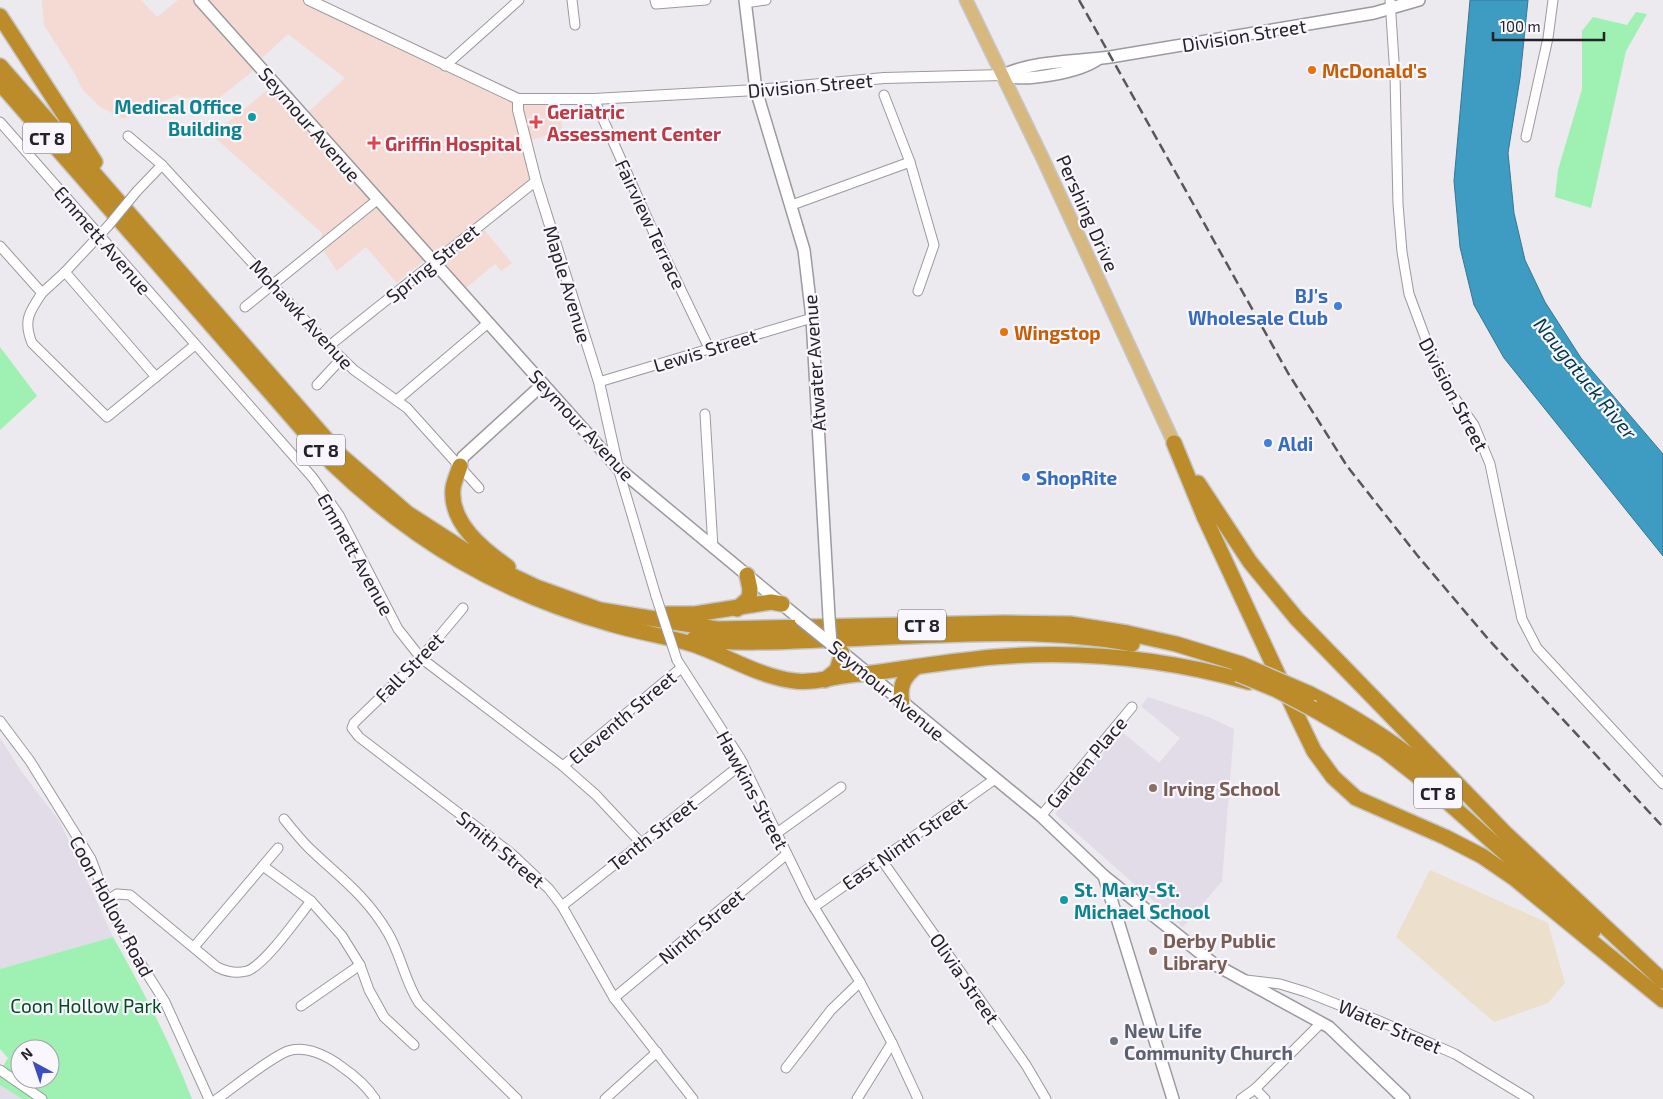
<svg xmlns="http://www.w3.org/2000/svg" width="1663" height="1099" font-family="'Exo 2',sans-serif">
<rect width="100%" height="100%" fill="#ece9ef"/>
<!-- built -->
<g fill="#e2dbe8">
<polygon points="1148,697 1211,718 1234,729 1222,881 1183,927 1055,814 1121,731 1159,763 1180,738 1141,706"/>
<polygon points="0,738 21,771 60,822 113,937 0,969"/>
<polygon points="0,1085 22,1099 0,1099"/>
</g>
<!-- industrial -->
<polygon fill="#ecdfcb" points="1430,870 1548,923 1565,983 1548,1003 1494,1022 1396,937"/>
<!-- medical -->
<polygon fill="#f4dad3" points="42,0 141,0 157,17 178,0 311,0 520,105 556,100 563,131 527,141 536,181 480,225 512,263 501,271 495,264 461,292 428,257 397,283 366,247 337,271 320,246 322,233 212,135 275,84 303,117 345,78 288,34 262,58 254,70 218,99 192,97 184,99 178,95 123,119 99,106 82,89 75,74 44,25"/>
<!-- green -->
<g fill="#9ef1b2" fill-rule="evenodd">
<polygon points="1636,12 1647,14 1626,51 1591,208 1555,197 1558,170 1582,89 1582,31 1593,17 1627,25"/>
<polygon points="0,347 37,396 0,430"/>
<path d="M113,937C143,990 170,1042 192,1099H22L0,1085V1071L8,1058L0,1049V969ZM20,1049H50V1079H20Z"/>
</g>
<!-- water -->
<polygon fill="#3e9bc1" stroke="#367792" points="1470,0 1528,0 1520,78 1508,153 1514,213 1525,260 1545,302 1581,358 1663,454 1663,556 1504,358 1474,305 1460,247 1454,181"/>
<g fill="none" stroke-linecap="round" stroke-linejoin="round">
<!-- minor casing -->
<g stroke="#9c999f" stroke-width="11">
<g id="minor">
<polyline points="572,0 575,25"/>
<polyline points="655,0 656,4 706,0"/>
<polyline points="1390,0 1395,76 1398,204 1402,252 1409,294 1435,364 1444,383 1474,425 1490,464 1522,619 1537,648 1663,784"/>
<polyline points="745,3 766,0"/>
<polyline points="445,66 519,0"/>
<polyline points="884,95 910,162 934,245 918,291"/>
<polyline points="594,99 657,240 709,348"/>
<polyline points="0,122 313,478 339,515 398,629 421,658 563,766 596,795 641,843"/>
<polyline points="128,136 162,165 329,346 354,370 407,408 479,488"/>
<polyline points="1526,137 1548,38 1553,0"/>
<polyline points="137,191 162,165"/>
<polyline points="792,205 910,162"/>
<path d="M0,246L42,293C29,312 23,321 32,343L107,417L195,345"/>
<polyline points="65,272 156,377"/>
<polyline points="42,293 65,272 109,225"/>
<polyline points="245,307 377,200"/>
<polyline points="329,346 536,181"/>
<polyline points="599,382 812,318"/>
<polyline points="317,385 342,358"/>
<polyline points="397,400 488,323"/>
<polyline points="705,414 713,548"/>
<polyline points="618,468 656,596"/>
<polyline points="463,608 421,658 354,723 352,728 359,737 512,854 549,889 562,906 614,998 693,1099"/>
<polyline points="677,660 740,758 809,899 860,982 892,1043 918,1099"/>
<polyline points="0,721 30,761 91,859 107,901 134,953 165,1002 209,1099"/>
<polyline points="563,766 681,668"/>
<polyline points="1041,816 1132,707"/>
<path d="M284,819C292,829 300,839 309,848C339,877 366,895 388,933C401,955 405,982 419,1003L517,1099"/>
<polyline points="777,833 841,787"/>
<polyline points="881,859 1026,1065 1046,1099"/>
<polyline points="263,866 311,901 342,936 360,965 369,990 384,1017 414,1045"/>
<path d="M107,901L117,894L130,895L217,967C227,972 236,974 247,971C265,965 298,917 311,901"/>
<polyline points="562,906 743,763"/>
<polyline points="814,907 995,779"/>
<polyline points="194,947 278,848"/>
<polyline points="1246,980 1280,984 1306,992 1377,1020 1455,1054 1529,1099"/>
<polyline points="614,998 787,854"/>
<polyline points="301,1006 360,965"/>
<polyline points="786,1068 831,1010 860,982"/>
<polyline points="0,1070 42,1099"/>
<polyline points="1255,1089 1265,1099"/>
<path d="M217,1099C234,1087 271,1057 288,1051C306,1045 328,1056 342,1067C355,1076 366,1085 375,1099"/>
<polyline points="605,1099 657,1052"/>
<polyline points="857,1099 892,1043"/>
<polyline points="1241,1099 1255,1089 1321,1023"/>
</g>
</g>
<!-- tertiary casing -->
<g stroke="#9c999f" stroke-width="12">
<g id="tertiary">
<polyline points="309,0 518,99 594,99 756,90 884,78 1003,75"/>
<polyline points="518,99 518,110 536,181 599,382 618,468"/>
</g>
</g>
<!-- secondary casing -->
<g stroke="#9c999f" stroke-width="14">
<g id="secondary">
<polyline points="200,0 618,468 800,619"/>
<polyline points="745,0 756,90 804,250 812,318 829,617"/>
<path d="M1003,75C1036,60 1075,62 1110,57L1374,13L1419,0"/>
<path d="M1003,75C1024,83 1080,72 1098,59"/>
<polyline points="460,466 463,457 543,384"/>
<polyline points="837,648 1041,816 1104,876 1214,964 1329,1027 1404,1099"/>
<polyline points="1104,876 1173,1099"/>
</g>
</g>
<!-- primary casing -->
<g stroke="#c6c6c6" stroke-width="15">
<polyline id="primary" points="966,0 1043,159 1174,443"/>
</g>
<!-- motorway casing -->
<g stroke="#c6c6c6" stroke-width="18">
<g id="motorway">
<polyline points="0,16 95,162"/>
<polyline points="0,66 340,455 407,513 483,562 536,587 600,610 717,629 1004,623 1070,624 1127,633 1176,644 1241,664"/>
<path d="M0,83L332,463C414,542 501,593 611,624C637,632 665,636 692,644C726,655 759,677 795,681C820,684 841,673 865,674C908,668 951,661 994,657C1079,650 1167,659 1249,682"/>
<polyline points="1174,443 1204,516 1299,720 1314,751 1333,777 1356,798 1445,837 1482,856 1514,878 1663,1000"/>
<path d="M460,466C458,473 454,481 453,488C449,523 484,550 508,567"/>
<polyline points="1198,483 1250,562 1297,619 1505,833 1663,981"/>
<polyline points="737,609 749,598 750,589 747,575"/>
<polyline points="667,614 695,614 771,602 782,604"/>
<path d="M694,639C735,644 777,642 819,640C922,637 1030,625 1132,644"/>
<polyline points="825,680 837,670 842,653"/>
<path d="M1310,694C1357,717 1399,746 1440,779"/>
<path d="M902,703C899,687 903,677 916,667"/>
<polyline points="1313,709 1384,750 1425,782 1593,931"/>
</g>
</g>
<!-- minor -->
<use href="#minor" stroke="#fff" stroke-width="9"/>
<!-- tertiary -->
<use href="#tertiary" stroke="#fff" stroke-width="10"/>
<!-- secondary -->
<use href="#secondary" stroke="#fff" stroke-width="11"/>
<!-- primary -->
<use href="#primary" stroke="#d7b97f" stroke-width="12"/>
<!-- motorway -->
<use href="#motorway" stroke="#bc8b2a" stroke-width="15"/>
<!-- rail -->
<polyline stroke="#585659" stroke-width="2.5" stroke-dasharray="10 5" stroke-linecap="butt" points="1079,0 1288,373 1347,466 1417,555 1489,640 1663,827"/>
<!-- minor-bridge casing -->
<g stroke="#9c999f" stroke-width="11" stroke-linecap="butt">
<g id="minor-bridge">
<polyline points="109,225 137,191"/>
<polyline points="656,596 677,660"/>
</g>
</g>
<!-- secondary-bridge casing -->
<g stroke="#9c999f" stroke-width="14" stroke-linecap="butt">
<g id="secondary-bridge">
<polyline points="829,617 831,644"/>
<polyline points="800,619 831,644"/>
</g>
</g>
<!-- motorway-bridge casing -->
<g stroke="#c6c6c6" stroke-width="18" stroke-linecap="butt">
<g id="motorway-bridge">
<polyline points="1241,664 1310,694"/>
<polyline points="1238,674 1277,690 1313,709"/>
</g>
</g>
<!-- minor-bridge -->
<use href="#minor-bridge" stroke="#fff" stroke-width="9"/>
<!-- secondary-bridge -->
<use href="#secondary-bridge" stroke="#fff" stroke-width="11"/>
<!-- motorway-bridge -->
<use href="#motorway-bridge" stroke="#bc8b2a" stroke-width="15"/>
</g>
<!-- markers -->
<g fill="#e8710a" stroke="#f9f6fd" stroke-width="2">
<circle cx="1312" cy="70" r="5"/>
<circle cx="1004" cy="332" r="5"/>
</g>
<g fill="#0f9aa8" stroke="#f9f6fd" stroke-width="2">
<circle cx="252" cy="117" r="5"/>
<circle cx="1064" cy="900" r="5"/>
</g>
<g fill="#e0444e" stroke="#f9f6fd" stroke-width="2">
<path d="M533.5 114.5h5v5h5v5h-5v5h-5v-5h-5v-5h5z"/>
<path d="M371.5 135.5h5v5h5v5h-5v5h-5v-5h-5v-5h5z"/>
</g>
<g fill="#3f7fe0" stroke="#f9f6fd" stroke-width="2">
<circle cx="1338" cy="306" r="5"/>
<circle cx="1268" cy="443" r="5"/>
<circle cx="1026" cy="477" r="5"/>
</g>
<g fill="#8d6e63" stroke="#f9f6fd" stroke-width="2">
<circle cx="1153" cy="788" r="5"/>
<circle cx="1153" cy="951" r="5"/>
</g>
<circle fill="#6b7280" stroke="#f9f6fd" stroke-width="2" cx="1114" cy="1041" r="5"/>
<g text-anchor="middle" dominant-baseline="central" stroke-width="4.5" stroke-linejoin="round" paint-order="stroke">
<!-- shield labels -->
<g fill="#f9f6fd" stroke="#646266" stroke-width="1">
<rect x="23" y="122.5" width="48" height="31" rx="4"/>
<rect x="297" y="434.5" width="48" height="31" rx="4"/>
<rect x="898" y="609.5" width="48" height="31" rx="4"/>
<rect x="1414" y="777.5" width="48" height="31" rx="4"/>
</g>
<g font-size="18" font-weight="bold" fill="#242325">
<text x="47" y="138">CT 8</text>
<text x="321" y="450">CT 8</text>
<text x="922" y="625">CT 8</text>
<text x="1438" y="793">CT 8</text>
</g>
<!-- street labels -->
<g font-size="19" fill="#242325" stroke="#f9f6fd">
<text transform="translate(1244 35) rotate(-9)">Division Street</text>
<text transform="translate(810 85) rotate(-5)">Division Street</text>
<text transform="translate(310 124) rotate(49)">Seymour Avenue</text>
<text transform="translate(1088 213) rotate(66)">Pershing Drive</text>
<text transform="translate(651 224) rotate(65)">Fairview Terrace</text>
<text transform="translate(103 240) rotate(49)">Emmett Avenue</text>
<text transform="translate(432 263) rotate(-39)">Spring Street</text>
<text transform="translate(568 284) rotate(73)">Maple Avenue</text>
<text transform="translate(302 314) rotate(47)">Mohawk Avenue</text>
<text transform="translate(705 350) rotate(-17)">Lewis Street</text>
<text transform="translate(814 363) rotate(-94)">Atwater Avenue</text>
<text transform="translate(1454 394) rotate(62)">Division Street</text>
<text transform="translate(582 425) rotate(47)">Seymour Avenue</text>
<text transform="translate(356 554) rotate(61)">Emmett Avenue</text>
<text transform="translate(409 667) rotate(-46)">Fall Street</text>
<text transform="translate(887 690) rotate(40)">Seymour Avenue</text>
<text transform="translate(622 717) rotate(-40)">Eleventh Street</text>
<text transform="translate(1086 762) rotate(-50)">Garden Place</text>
<text transform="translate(753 790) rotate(62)">Hawkins Street</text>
<text transform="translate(652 834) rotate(-38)">Tenth Street</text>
<text transform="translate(904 843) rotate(-35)">East Ninth Street</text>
<text transform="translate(501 849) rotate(40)">Smith Street</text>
<text transform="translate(112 906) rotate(62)">Coon Hollow Road</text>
<text transform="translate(701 926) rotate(-40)">Ninth Street</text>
<text transform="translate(965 978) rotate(55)">Olivia Street</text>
<text transform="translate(1390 1026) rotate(23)">Water Street</text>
</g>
<!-- food labels -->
<g font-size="19" font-weight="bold" fill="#c56008" stroke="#f9f6fd" text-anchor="start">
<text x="1322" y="70">McDonald's</text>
<text x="1014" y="332">Wingstop</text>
</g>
<!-- culture labels -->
<g font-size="19" font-weight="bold" fill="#0d838f" stroke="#f9f6fd" text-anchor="end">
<text x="242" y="106">Medical Office<tspan x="242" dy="22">Building</tspan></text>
<text x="1074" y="889" text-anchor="start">St. Mary-St.<tspan x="1074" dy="22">Michael School</tspan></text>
</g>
<!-- health labels -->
<g font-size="19" font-weight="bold" fill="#be3a42" stroke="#f9f6fd" text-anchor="start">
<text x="547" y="111">Geriatric<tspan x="547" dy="22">Assessment Center</tspan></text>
<text x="385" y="143">Griffin Hospital</text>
</g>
<!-- shop labels -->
<g font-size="19" font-weight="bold" fill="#366cbe" stroke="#f9f6fd" text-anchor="start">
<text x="1328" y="295" text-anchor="end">BJ's<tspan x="1328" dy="22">Wholesale Club</tspan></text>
<text x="1278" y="443">Aldi</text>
<text x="1036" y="477">ShopRite</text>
</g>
<!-- education labels -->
<g font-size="19" font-weight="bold" fill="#785e54" stroke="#f9f6fd" text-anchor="start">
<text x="1163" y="788">Irving School</text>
<text x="1163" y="940">Derby Public<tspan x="1163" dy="22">Library</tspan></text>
</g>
<!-- park labels -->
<g font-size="19" fill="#024a21" stroke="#f9f6fd">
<text x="86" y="1005">Coon Hollow Park</text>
</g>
<!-- worship labels -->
<g font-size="19" font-weight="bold" fill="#5b616d" stroke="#f9f6fd" text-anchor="start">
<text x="1124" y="1030">New Life<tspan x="1124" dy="22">Community Church</tspan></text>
</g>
<!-- water labels -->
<g font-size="20" font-style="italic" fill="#00384c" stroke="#f9f6fd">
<text transform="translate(1586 378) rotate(51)">Naugatuck River</text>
</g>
</g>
<!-- north arrow -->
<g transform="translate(35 1064) rotate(320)"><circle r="24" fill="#f9f6fd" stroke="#a4a2a7"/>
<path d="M0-4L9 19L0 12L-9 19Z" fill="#3c4dc0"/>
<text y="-8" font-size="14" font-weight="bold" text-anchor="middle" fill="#242325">N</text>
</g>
<!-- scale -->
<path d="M1493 32v8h111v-8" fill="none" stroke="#242325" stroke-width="2.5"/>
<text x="1500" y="32" font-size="15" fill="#242325" stroke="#f9f6fd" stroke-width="4" paint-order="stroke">100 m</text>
</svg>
